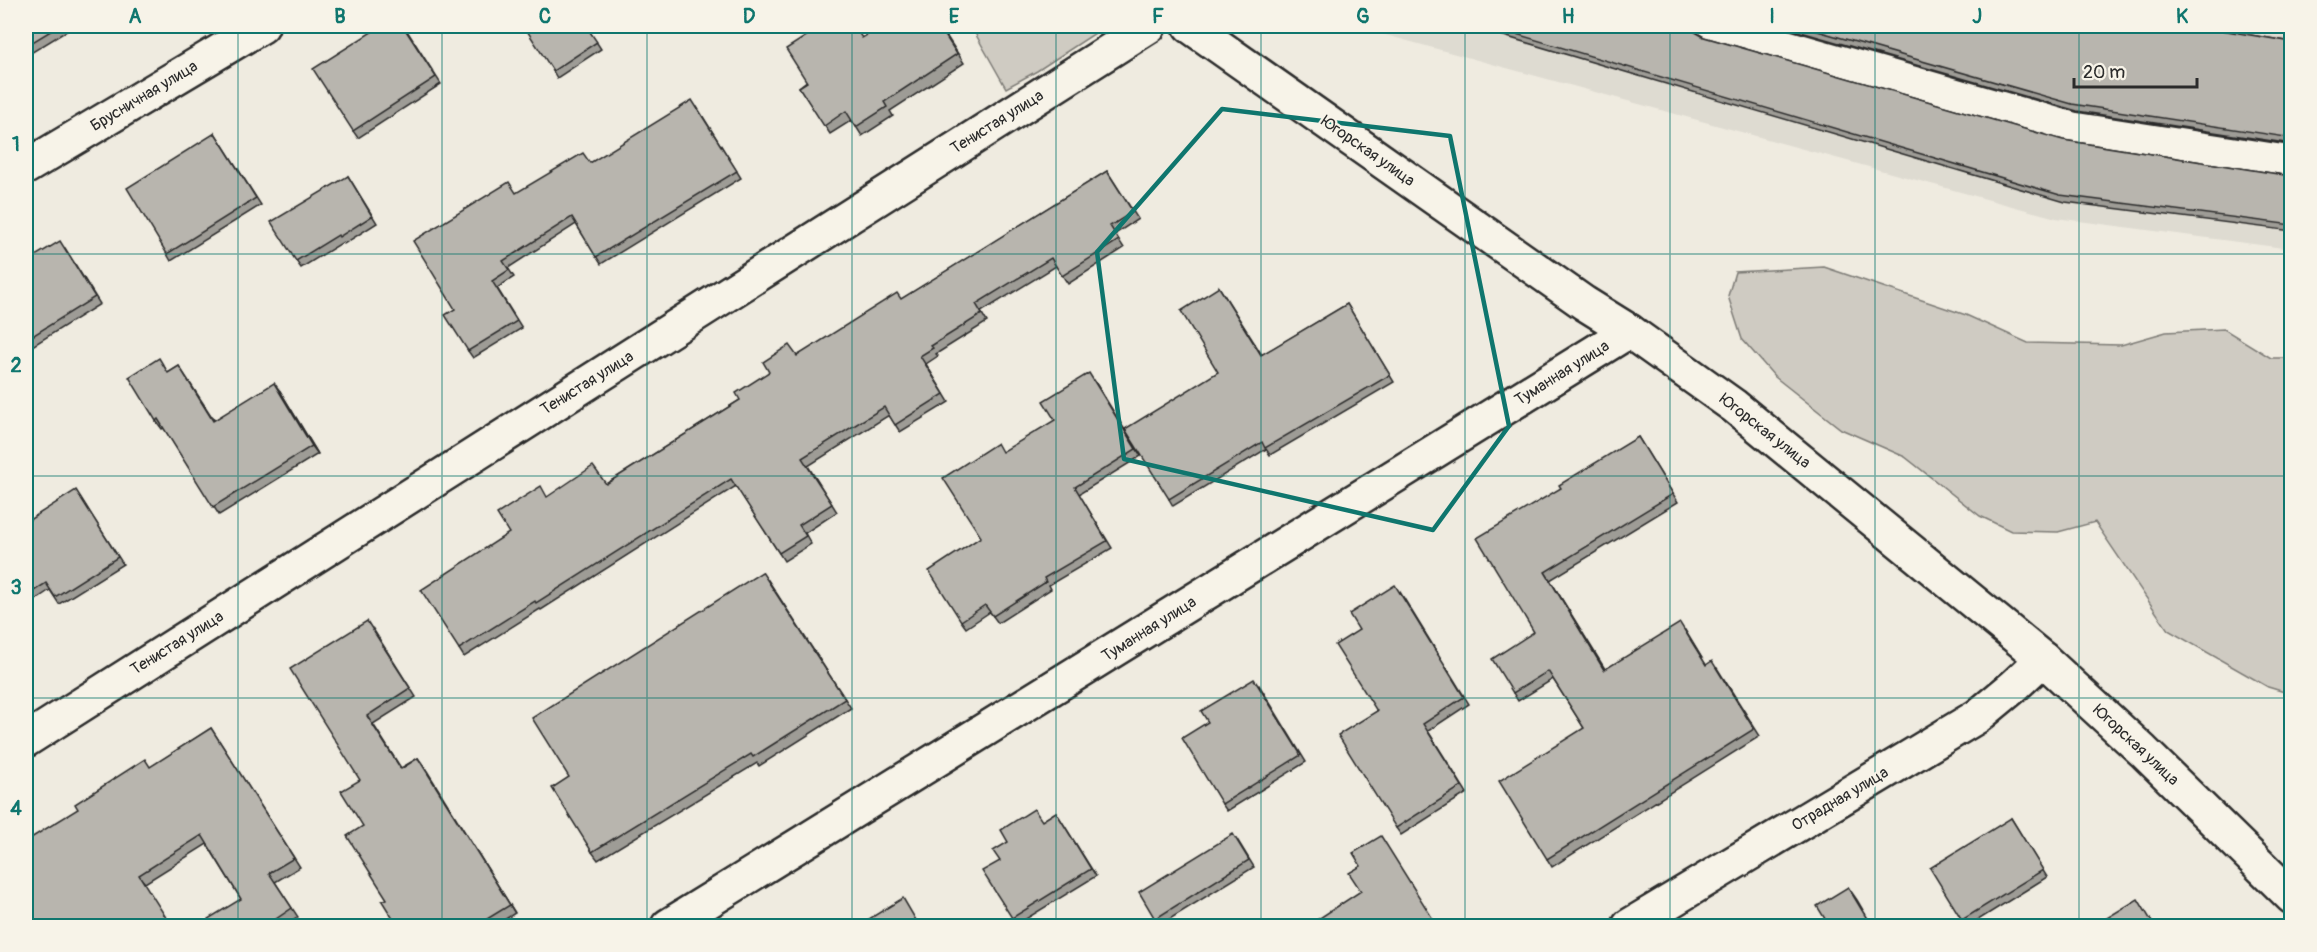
<svg xmlns="http://www.w3.org/2000/svg" width="2317" height="952" font-family="Pangolin,sans-serif">
<rect width="100%" height="100%" fill="#efebe0"/>
<filter id="ink" filterUnits="userSpaceOnUse"><feTurbulence type="fractalNoise" baseFrequency=".0167" numOctaves="2"/><feDisplacementMap in="SourceGraphic" scale="12" xChannelSelector="R" yChannelSelector="G"/><feConvolveMatrix kernelMatrix="1 2 1 2 8 2 1 2 1" color-interpolation-filters="sRGB"/></filter>
<g filter="url(#ink)">
<!-- built -->
<polygon fill="#dedbd1" points="1353,26 2291,26 2291,249 2056,218"/>
<!-- green -->
<g fill="#cfcbc2" stroke="#7d7b76" stroke-width="1.5">
<polygon points="971,26 1106,26 1037,71 1006,88"/>
<polygon points="1824,267 1966,315 2028,343 2121,345 2166,332 2224,329 2271,358 2291,358 2291,694 2268,687 2168,630 2095,522 2058,532 2011,531 1980,516 1905,457 1841,429 1775,377 1742,339 1728,296 1735,272"/>
</g>
<g fill="none" stroke-linecap="round" stroke-linejoin="round">
<!-- minor casing -->
<g stroke="#2b2b2b" stroke-width="38">
<g id="minor">
<polyline points="1190,26 1584,303 1629,331 1734,406 2043,659 2143,751 2292,897"/>
<polyline points="1714,26 2073,129 2292,163"/>
<polyline points="26,167 262,26"/>
<polyline points="26,740 1149,26"/>
<polyline points="668,926 1629,331"/>
<polyline points="1629,926 1978,716 2013,687 2043,659"/>
</g>
</g>
<!-- minor -->
<use href="#minor" stroke="#f7f3e8" stroke-width="33"/>
</g>
<!-- wall -->
<g fill="#9e9c96" stroke="#2b2b2b" stroke-width="1.5">
<polygon points="26,26 75,26 26,56"/>
<polygon points="404,26 441,84 358,138 353,131"/>
<polygon points="586,26 601,49 557,78 553,71"/>
<polygon points="940,26 964,63 890,111 893,116 862,136 852,120 830,134 799,87 863,37"/>
<polygon points="1470,26 1696,26 1696,30 1697,33 1704,37 2063,140 2284,175 2292,174 2292,231 2065,202"/>
<polygon points="1780,26 2197,26 2292,42 2292,144 2077,111"/>
<polygon points="697,107 741,178 601,264 576,224 508,268 514,277 497,288 522,328 473,358 468,351 455,309 516,193 590,163"/>
<polygon points="215,133 261,205 171,261 167,254"/>
<polygon points="1107,171 1138,219 1115,234 1124,248 1068,284 1056,266 981,312 987,322 936,354 938,356 926,364 949,402 900,432 889,415 808,466 837,512 805,533 811,544 784,561 736,486 541,610 540,609 464,657 459,649 509,533 548,497 606,484 740,400 797,356 902,299"/>
<polygon points="348,176 377,223 344,244 343,242 301,268 296,261"/>
<polygon points="26,246 33,258 65,248 100,304 26,350"/>
<polygon points="1219,287 1262,355 1347,304 1394,382 1270,455 1266,449 1173,506 1169,499 1218,372"/>
<polygon points="164,366 168,373 179,366 214,420 280,391 318,454 219,515 164,428 162,429 156,421"/>
<polygon points="1094,380 1141,456 1079,494 1112,548 1049,585 1051,589 998,623 990,612 966,628 961,621 981,537 1055,420"/>
<polygon points="1638,437 1678,502 1550,580 1605,669 1685,630 1706,665 1717,668 1760,736 1552,867 1547,859 1584,728 1553,679 1518,701 1513,693 1534,632 1561,488"/>
<polygon points="80,497 123,564 59,604 50,590 26,606 26,522"/>
<polygon points="768,580 851,708 759,766 757,763 598,860 592,852 569,777"/>
<polygon points="1400,592 1469,704 1428,731 1467,793 1401,835 1396,828 1377,711 1359,630"/>
<polygon points="373,629 416,697 373,724 401,768 418,758 515,913 493,927 398,927 387,899 360,780"/>
<polygon points="1259,685 1306,762 1227,811 1222,804 1208,722"/>
<polygon points="211,728 300,867 275,882 298,917 284,927 212,927 241,899 207,844 145,883 78,809 151,767"/>
<polygon points="1056,812 1096,876 1016,925 1012,918 1000,861 1042,821"/>
<polygon points="2011,818 2047,877 1967,927 1962,920"/>
<polygon points="1238,841 1254,867 1160,925 1155,919"/>
</g>
<!-- shaded-wall -->
<g fill="#817f7a" stroke="#2b2b2b" stroke-width="1.5">
<polygon points="274,383 280,391 318,454 312,446"/>
<polygon points="1545,572 1550,580 1609,677 1604,670"/>
<polygon points="418,758 424,766 515,913 510,905"/>
<polygon points="1848,887 1857,900 1873,927 1872,927"/>
</g>
<!-- building -->
<g fill="#b8b5ae" stroke="#2b2b2b" stroke-width="1.5">
<polygon points="26,26 59,26 26,46"/>
<polygon points="381,26 403,26 436,77 353,131 313,69"/>
<polygon points="524,26 586,26 597,42 553,71"/>
<polygon points="822,26 854,26 862,38 882,26 939,26 957,54 884,102 887,107 856,127 846,111 824,126 799,87 807,82 786,49"/>
<polygon points="1489,26 1692,26 1695,32 1704,37 2063,140 2284,175 2292,174 2292,225 2060,195"/>
<polygon points="1800,26 2197,26 2292,42 2292,138 2072,104"/>
<polygon points="692,100 737,171 596,257 572,217 503,261 509,270 492,281 517,321 468,351 445,315 455,309 413,241 509,182 516,193 583,153 590,163"/>
<polygon points="215,133 256,198 167,254 127,188"/>
<polygon points="1107,171 1133,212 1110,226 1119,240 1062,276 1051,258 976,304 982,314 931,346 933,348 920,356 944,394 895,425 884,407 802,458 832,504 799,525 806,536 779,553 731,479 536,603 535,601 459,649 421,590 509,533 497,514 541,486 547,497 593,466 606,484 740,400 736,393 769,372 763,362 789,345 797,356 897,293 901,299"/>
<polygon points="348,176 372,216 339,237 338,235 296,261 271,222"/>
<polygon points="60,241 95,297 26,340 26,247 32,258"/>
<polygon points="1219,287 1261,355 1347,304 1390,375 1265,448 1262,442 1169,499 1125,429 1218,372 1181,311"/>
<polygon points="159,358 168,373 179,366 213,421 274,383 312,446 213,507 158,419 156,421 129,377"/>
<polygon points="1089,373 1136,449 1075,487 1107,541 1044,578 1046,582 993,616 985,605 961,621 929,571 981,537 943,478 997,443 1002,452 1055,420 1043,401"/>
<polygon points="1638,437 1673,494 1545,572 1604,670 1680,623 1706,665 1712,661 1754,729 1547,859 1499,781 1584,728 1548,671 1513,693 1492,659 1534,632 1477,538 1561,488 1559,485"/>
<polygon points="76,490 118,557 55,597 46,583 26,596 26,522"/>
<polygon points="762,572 845,699 753,757 751,754 592,852 552,788 569,777 532,718"/>
<polygon points="1395,585 1464,697 1423,724 1462,786 1396,828 1338,735 1377,711 1335,645 1359,630 1349,614"/>
<polygon points="367,621 410,688 367,716 401,769 418,758 510,905 474,927 398,927 382,901 387,899 347,836 363,826 341,791 360,780 290,669"/>
<polygon points="1254,679 1301,755 1222,804 1182,738 1208,722 1201,711"/>
<polygon points="211,728 294,858 269,873 292,908 264,927 212,927 208,919 241,899 202,835 139,875 172,927 26,927 26,841 78,809 75,804 145,759 150,767"/>
<polygon points="1034,809 1042,821 1056,812 1091,869 1012,918 982,871 1000,861 993,851 1008,842 1001,830"/>
<polygon points="2011,818 2043,870 1962,920 1930,868"/>
<polygon points="1233,834 1249,860 1155,919 1139,892"/>
<polygon points="1381,836 1438,927 1306,927 1361,891 1349,873 1361,866 1353,853"/>
<polygon points="1848,887 1872,927 1830,927 1817,906"/>
<polygon points="903,898 920,927 856,927"/>
<polygon points="2138,899 2155,927 2092,927"/>
<polygon points="1446,922 1449,927 1439,927"/>
</g>
</g>
<!-- marked area -->
<path fill="none" stroke="#0f766e" stroke-width="4.5" stroke-linejoin="round" d="M1222,109L1450,136L1509,426L1433,530L1124,459L1097,252Z"/>
<!-- grid -->
<path fill="none" stroke="#0f766e" stroke-width="1.5" stroke-opacity="0.55" d="M238,26V926M442,26V926M647,26V926M852,26V926M1056,26V926M1261,26V926M1465,26V926M1670,26V926M1875,26V926M2079,26V926M26,254H2292M26,476H2292M26,698H2292"/>
<g text-anchor="middle" dominant-baseline="central" stroke-width="4.5" stroke-linejoin="round" paint-order="stroke">
<!-- street labels -->
<g font-size="16" fill="#2b2b2b" stroke="#f7f3e8">
<text transform="translate(144 96) rotate(-31)">Брусничная улица</text>
<text transform="translate(997 122) rotate(-32)">Тенистая улица</text>
<text transform="translate(1368 151) rotate(35)">Югорская улица</text>
<text transform="translate(1562 373) rotate(-32)">Туманная улица</text>
<text transform="translate(587 383) rotate(-32)">Тенистая улица</text>
<text transform="translate(1765 431) rotate(38)">Югорская улица</text>
<text transform="translate(1149 629) rotate(-32)">Туманная улица</text>
<text transform="translate(177 643) rotate(-32)">Тенистая улица</text>
<text transform="translate(2136 745) rotate(43)">Югорская улица</text>
<text transform="translate(1840 799) rotate(-31)">Отрадная улица</text>
</g>
</g>
<!-- margin -->
<rect width="2317" height="952" fill="none" stroke="#f7f3e8" stroke-width="66"/>
<!-- scale -->
<path d="M2074 78v9h123v-9" fill="none" stroke="#2b2b2b" stroke-width="3"/>
<text x="2083" y="78" font-size="18" fill="#2b2b2b" stroke="#f7f3e8" stroke-width="4.5" paint-order="stroke">20 m</text>
<rect x="33" y="33" width="2251" height="886" fill="none" stroke="#0f766e" stroke-width="2"/>
<g font-size="20" text-anchor="middle" font-weight="bold" fill="#0f766e">
<text x="135" y="23">A</text>
<text x="340" y="23">B</text>
<text x="545" y="23">C</text>
<text x="749" y="23">D</text>
<text x="954" y="23">E</text>
<text x="1158" y="23">F</text>
<text x="1363" y="23">G</text>
<text x="1568" y="23">H</text>
<text x="1772" y="23">I</text>
<text x="1977" y="23">J</text>
<text x="2182" y="23">K</text>
<text x="16" y="151">1</text>
<text x="16" y="372">2</text>
<text x="16" y="594">3</text>
<text x="16" y="815">4</text>
</g>
</svg>
